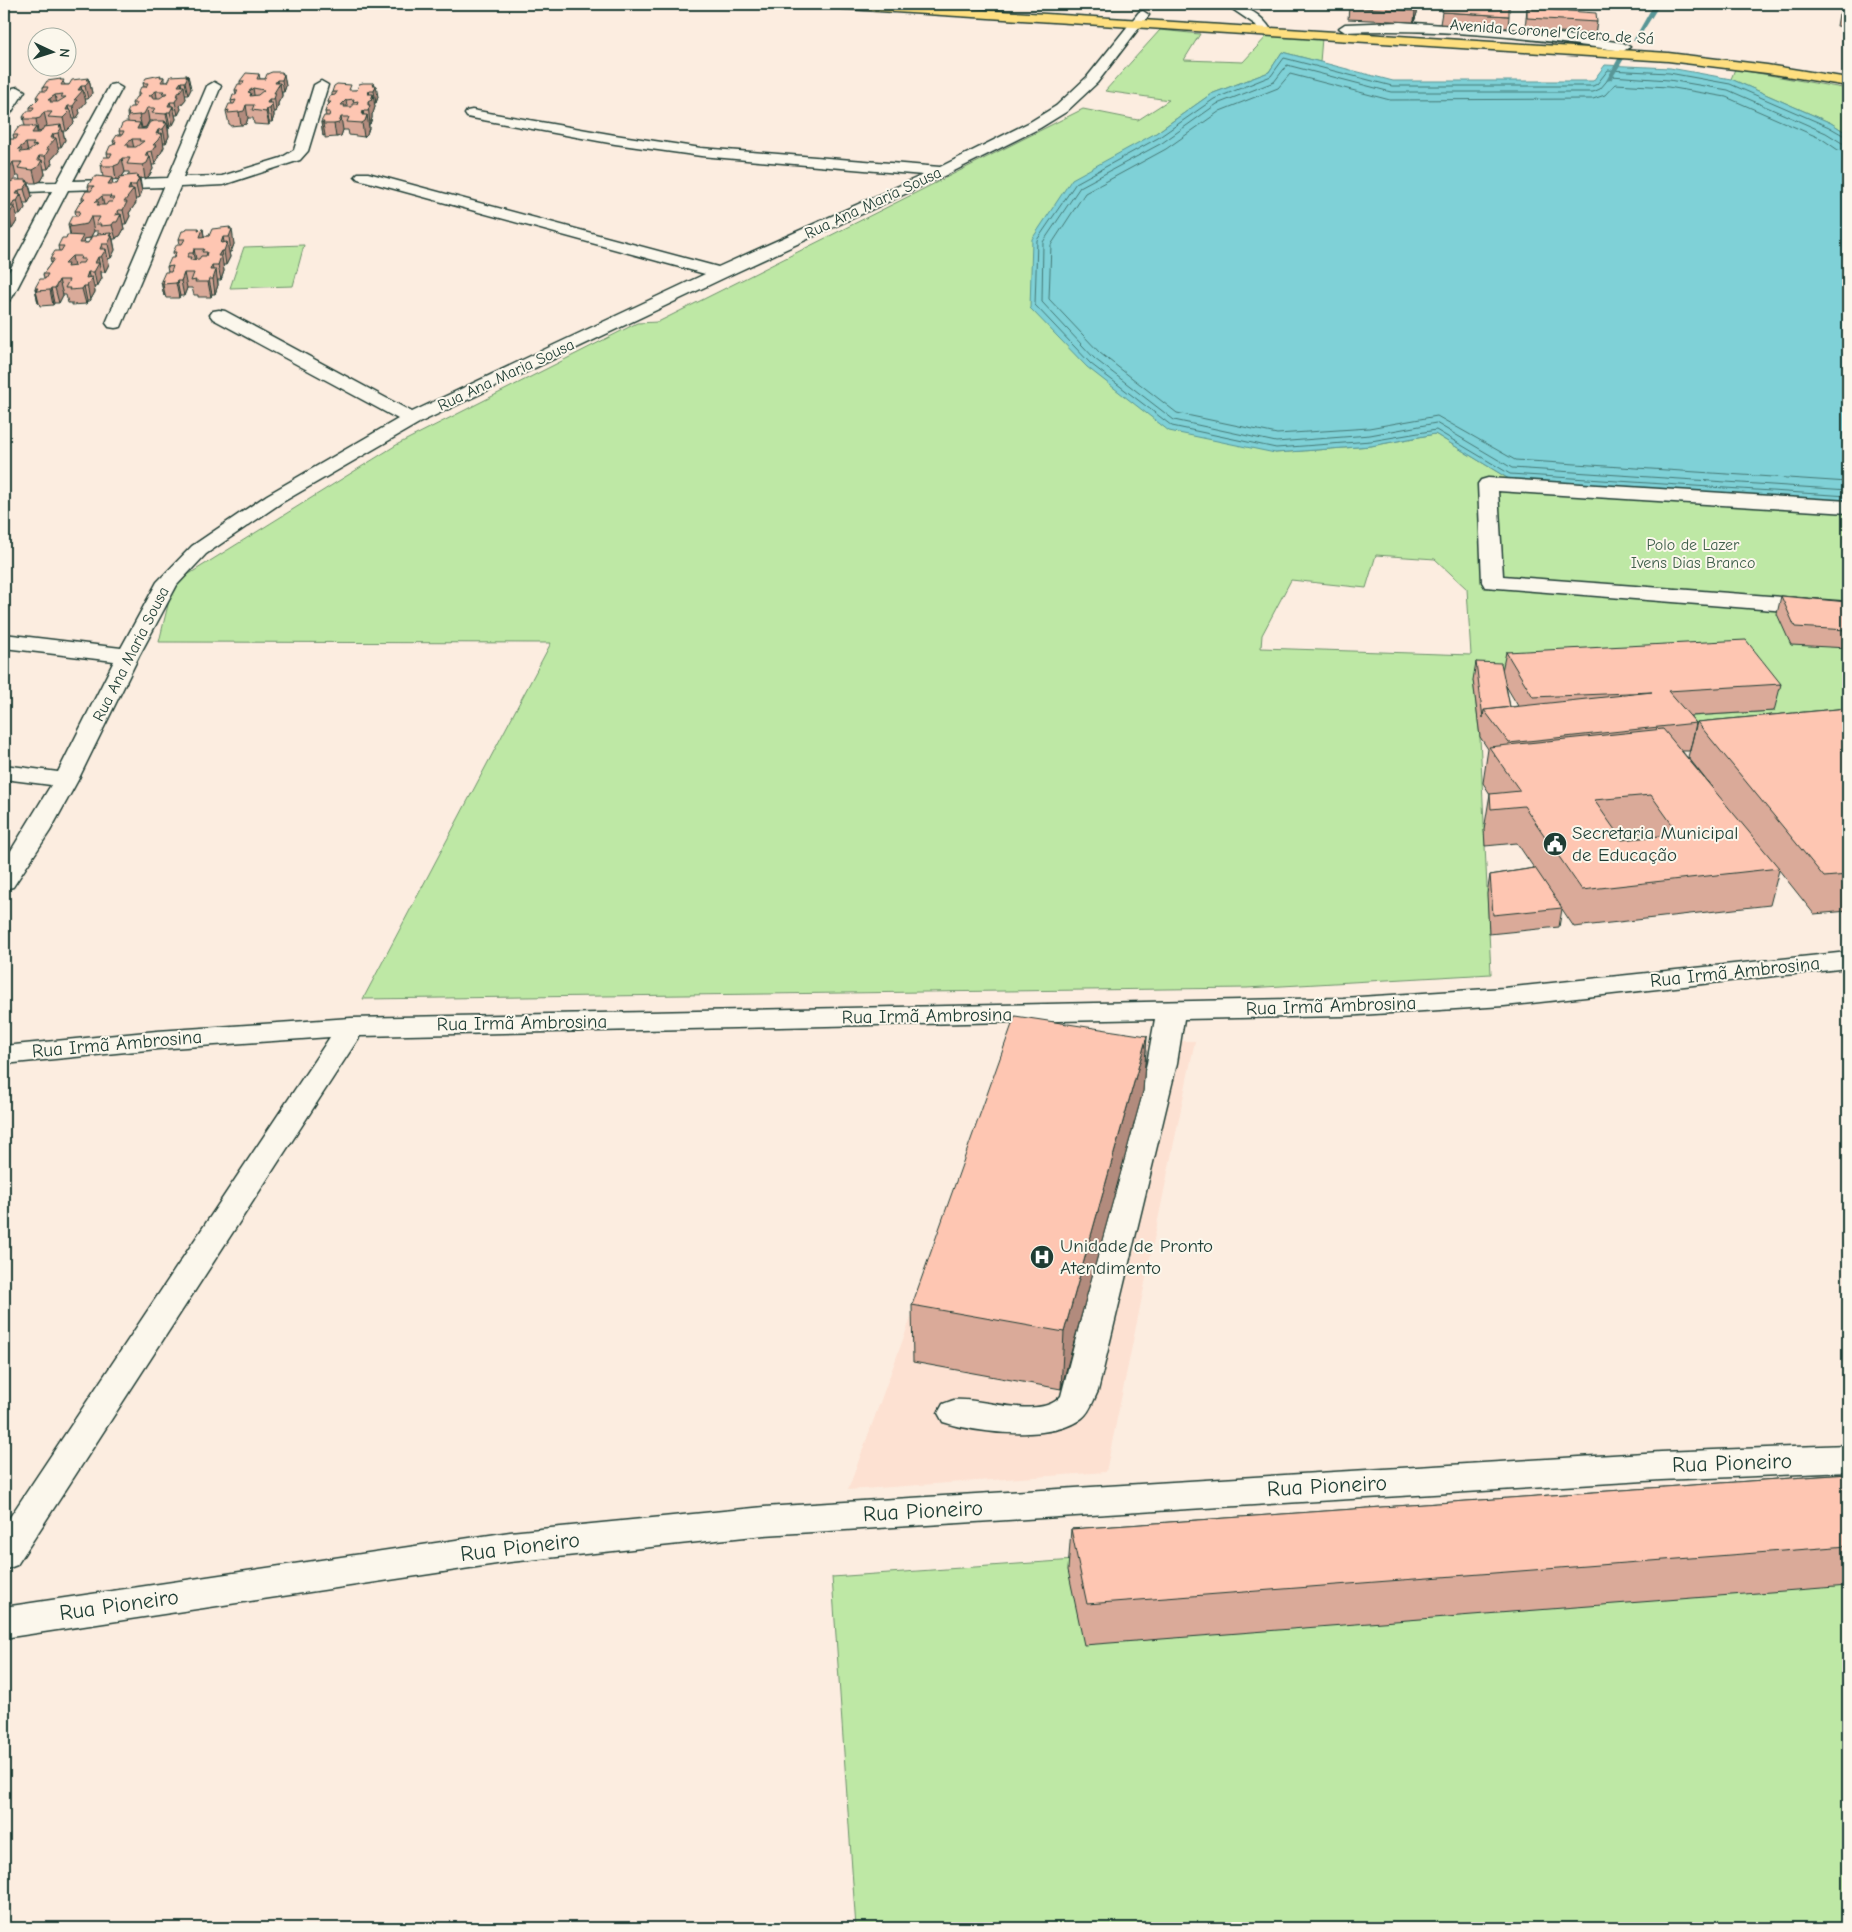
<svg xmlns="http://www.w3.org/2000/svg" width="1852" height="1932" font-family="'Comic Neue',sans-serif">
<rect width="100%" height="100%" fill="#fcede0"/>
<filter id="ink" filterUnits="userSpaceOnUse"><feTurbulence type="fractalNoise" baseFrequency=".02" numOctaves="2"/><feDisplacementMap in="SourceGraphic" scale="10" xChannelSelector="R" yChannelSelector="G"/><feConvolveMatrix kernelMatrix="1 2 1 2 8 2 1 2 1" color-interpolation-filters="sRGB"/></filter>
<g filter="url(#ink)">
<!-- built -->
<polygon fill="#fde1d2" points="1012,1041 1195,1041 1106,1472 848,1490"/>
<!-- green -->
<g fill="#bee8a5" stroke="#6e926c" fill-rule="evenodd">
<path d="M1160,30L1200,34L1184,60L1243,62L1268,35L1322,38L1320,62L1282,52L1269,72L1211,94L1156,133L1275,453L1371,446L1435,434L1509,479L1848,501V723L1678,738L1662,718L1773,711L1473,680L1480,737L1491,974L1247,988L363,999L551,643L159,642L173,584L398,444L637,323L658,322L1083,109L1138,120L1169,100L1105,91ZM1376,555L1435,559L1467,589L1471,655L1261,648L1262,635L1291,580L1366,588Z"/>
<polygon points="1735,69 1848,89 1848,134 1831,123 1731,79"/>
<polygon points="304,245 293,286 230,288 244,247"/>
<polygon points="1848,1506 1848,1928 856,1928 832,1577"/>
</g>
<!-- water -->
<polygon fill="#7fd1d7" stroke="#599696" points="1282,52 1393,81 1593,81 1605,65 1670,68 1731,79 1831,123 1848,134 1848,501 1509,479 1435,434 1371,446 1275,453 1169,431 1087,367 1030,308 1032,239 1072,179 1156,133 1211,94 1269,72"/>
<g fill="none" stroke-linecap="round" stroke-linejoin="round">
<!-- shore -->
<g stroke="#457875" stroke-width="1">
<polyline points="1848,138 1829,127 1730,84 1669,73 1608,70 1597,84 1593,86 1392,86 1284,58 1271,76 1214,99 1158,138 1076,183 1037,240 1035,305 1091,364 1172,426 1276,448 1371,441 1436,430 1510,474 1848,496"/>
<polyline points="1848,144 1842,143 1826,133 1728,90 1669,80 1611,76 1600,89 1593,92 1391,92 1287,65 1274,82 1217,104 1162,143 1080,187 1043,242 1042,302 1095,359 1174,420 1276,442 1370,435 1436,423 1512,468 1848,490"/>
<polyline points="1848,152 1838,150 1822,139 1726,97 1668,87 1615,84 1605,95 1593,99 1390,100 1290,74 1278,88 1220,111 1166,149 1085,193 1051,245 1049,299 1100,353 1177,413 1277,434 1369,428 1437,416 1515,460 1848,482"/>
</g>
<!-- stream -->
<g fill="#599696" fill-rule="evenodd">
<polygon points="1654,4 1660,4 1637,41 1633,41"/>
<polygon points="1622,55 1625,57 1611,80 1606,81 1619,57"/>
</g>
<!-- minor casing -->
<g stroke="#1f3d34" stroke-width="3">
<g id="minor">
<polygon points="990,4 1004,4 995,10 991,9 989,6"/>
<path d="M1225,4C1243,4 1262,14 1271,30L1270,33H1260L1256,25Z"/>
<polygon points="1143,11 1149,15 1097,83 1066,112 1040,128 948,174 726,277 419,423 281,503 206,554 177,585 139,656 78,780 50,831 13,887 4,889 4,862 51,785 4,779 4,765 58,772 114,661 4,648 4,634 121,648 157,582 192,546 267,495 398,419 213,319 210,315 213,311 219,310 225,311 412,412 705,274 358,179 355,176 358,173 368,173 718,267 923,175 701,156 615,144 472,118 467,117 465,114 467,111 472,110 615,135 701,148 940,167 1030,122 1056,106 1087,77 1139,12"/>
<path d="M1400,22L1546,32L1623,43L1630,47L1623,51C1531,38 1438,28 1345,32L1339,28L1345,24Z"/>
<polygon points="321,81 328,85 308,151 300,160 223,185 180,187 121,327 115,328 109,327 106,323 164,187 68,190 13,296 10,300 4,301 4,281 52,191 4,193 4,183 57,182 110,85 115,84 122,88 73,181 168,178 207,86 214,82 221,86 183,177 222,176 281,158 294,150 314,85"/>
<polygon points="18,87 25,91 9,116 4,117 4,102 13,88"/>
<polygon points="1488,478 1848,501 1848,513 1498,491 1503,576 1848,602 1848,616 1485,587 1482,582 1478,484 1481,480"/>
<path d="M1848,952V968L1504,1006L1343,1016L1184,1019L1177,1063L1098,1391C1094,1399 1090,1412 1082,1418C1052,1442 977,1433 943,1422L938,1413L943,1404C946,1403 950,1401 954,1400C980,1397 1041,1421 1061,1396L1147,1063L1155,1019L360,1036L17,1565L4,1570V1526L330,1037L157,1049L4,1064V1046L157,1031L351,1018L1343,998L1504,988Z"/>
<polygon points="1848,1445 1848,1472 1661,1480 764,1535 510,1562 4,1638 4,1607 510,1532 764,1507 1661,1452"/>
</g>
</g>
<!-- major casing -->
<g stroke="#1f3d34" stroke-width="3">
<polygon id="major" points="826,4 888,4 1668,53 1767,65 1848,78 1848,86 1767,73 1668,61 832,8 828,7"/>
</g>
<!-- minor -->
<use href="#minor" fill="#fbf7ec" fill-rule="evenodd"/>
<!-- major -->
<use href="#major" fill="#fedf80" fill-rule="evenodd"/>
</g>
<!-- wall -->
<g fill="#daaa99" stroke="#1f3d34" fill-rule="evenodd">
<polygon points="1350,4 1418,4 1417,13 1414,22 1348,19 1349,7"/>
<polygon points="1848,5 1848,27 1837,26 1839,14"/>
<polygon points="1527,8 1597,22 1595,34 1525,30"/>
<polygon points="1442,12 1509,16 1508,28 1440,24"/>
<polygon points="259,74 260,79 265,79 283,74 286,86 284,92 282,92 282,96 278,103 278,106 276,112 274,112 274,116 272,122 269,122 269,125 254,124 253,118 248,118 246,124 241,125 230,126 230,124 229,124 226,111 232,104 231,101 236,95 235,90 240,84 240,81"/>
<path d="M187,75V77L188,76L191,89L188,95H185L186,99L180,106L181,109L178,115H175L176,119L173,125H170L169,128L168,127L169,136L166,143H163L164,147L161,153L158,156V158L155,165H152L153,169L149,176L145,179L140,178L142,191L139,199H135L136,203L129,213L130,216L126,224H123L124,229L120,236L117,237L116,239H113L115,250L111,258L108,259L109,264L105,272H101V274L102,278L97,287H94L95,292L90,301H87L86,304L72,305V303H68L66,295H63L59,303H54L53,305L40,306L39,303H38L35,288L44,279L43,274L51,263L50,259L59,251L58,246L66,238L70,235L68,224L76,216L75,211L82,201V198L89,191L88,186L103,177L101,164L108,157L107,153L114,144L113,141L120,135L119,131L128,122L127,113L133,107L132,103L138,97V93L144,87L143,83L161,77H164V82H168ZM149,121H153L146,129H142L146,127ZM125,172H129V175L122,177ZM120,179L117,184H113L112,180ZM94,231H98V234L97,236L88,243H85L84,239L90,238Z"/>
<path d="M62,80L65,85H69L89,80L92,93L88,99H85L86,102L79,110L80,113L76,119H73L74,123L66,131H63L65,140L61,147H58L59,151L51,160L52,163L48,169H44L45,174L41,181L36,183H29L32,196L28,203H23L25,208L20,215H17L16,217L17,221L12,229H8L9,233L4,242V188H5L8,184H4V151L7,148L6,146L14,139L13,135L25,126L23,117L30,111V107L37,100L36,97L43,91V87ZM16,176H19L20,180L14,181Z"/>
<polygon points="374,83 378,97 376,103 374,103 375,107 373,113 372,114 372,118 370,124 369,124 369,128 367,134 364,137 349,135 348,130 343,130 341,136 336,137 325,138 325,135 323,136 321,122 326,116 325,112 329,104 328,102 332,96 332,92 357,90"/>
<polygon points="203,229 204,236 209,236 230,229 234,244 231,252 229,252 230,257 226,265 223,265 224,271 221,280 218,280 218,285 215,294 212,294 211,297 198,297 198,295 194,295 192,288 187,288 184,296 180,296 179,298 166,298 165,295 164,296 161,281 168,272 167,267 174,258 173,252 180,244 179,239 200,230"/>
<polygon points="1781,596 1848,602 1848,648 1791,645 1777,614"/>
<path d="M1506,652L1781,684L1774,711L1690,716L1696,723L1690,751H1682L1714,790L1688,757L1697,722L1848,708V911L1814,914L1779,870L1770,905L1574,927L1562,909L1559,927L1489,934L1487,894L1490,875L1534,868L1517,843L1485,846L1484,830L1490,794L1483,783L1488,749L1480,737L1473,680L1476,662L1502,671ZM1506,686L1518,706L1510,707ZM1642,832L1646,837L1622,840L1619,834Z"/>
<polygon points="1147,1036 1143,1091 1061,1389 913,1362 912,1305"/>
<polygon points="1848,1474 1848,1586 1084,1645 1068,1570 1071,1529"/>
</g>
<!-- shaded-wall -->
<g fill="#b28b7d" stroke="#1f3d34">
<polygon points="1418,4 1417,13 1414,22 1415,11"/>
<polygon points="282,72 283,77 284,74 286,86 284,92 282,80"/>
<polygon points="187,75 187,78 188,76 191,89 188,95 185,82"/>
<polygon points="88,78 89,81 89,80 92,93 88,99 85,86 86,80"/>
<polygon points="277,80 278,87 280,83 282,96 278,103 278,106 276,112 274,93 275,83"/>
<polygon points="181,82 182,88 184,86 186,99 180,106 181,109 178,115 175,102 176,96 178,86"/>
<polygon points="374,83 375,88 376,85 378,97 376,103 373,85"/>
<polygon points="81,86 82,91 83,90 86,102 79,110 80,113 76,119 73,106 74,100"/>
<polygon points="253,88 255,101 248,92"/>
<polygon points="156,91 158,104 149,96"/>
<polygon points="369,91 371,101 373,94 375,107 373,113 372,114 372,118 370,124 368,105"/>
<polygon points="55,95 58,108 48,100"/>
<polygon points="269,99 270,109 272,103 274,116 272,122 270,109 267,103"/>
<polygon points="346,100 348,112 341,105"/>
<polygon points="170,102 172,109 173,106 176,119 173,125 170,112 168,106"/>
<polygon points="246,105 248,118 246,124 241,125 239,112"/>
<polygon points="68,106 69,111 71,110 74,123 66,131 63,118 66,110"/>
<polygon points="147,108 149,121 146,127 142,128 139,115"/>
<polygon points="267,109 269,122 269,125 266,112"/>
<polygon points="363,111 365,121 367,115 369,128 367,134 364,137 362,123 362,115"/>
<polygon points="44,112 47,125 43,131 38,132 36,119"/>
<polygon points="167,112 170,125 169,128 166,114"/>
<polygon points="341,117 343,130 341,136 336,137 334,124"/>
<polygon points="165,121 166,124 167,123 169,136 166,143 163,129 164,123"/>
<polygon points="321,122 324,122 323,124 325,135 323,136"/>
<polygon points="140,123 143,136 137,129"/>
<polygon points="61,125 65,140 61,147 58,133 59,127"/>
<polygon points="33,126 34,130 36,127 39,140 35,146 32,133"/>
<polygon points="158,130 160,137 162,133 164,147 161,153 158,156 158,158 155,165 152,151 153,145"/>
<polygon points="53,134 54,139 56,138 59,151 51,160 52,163 48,169 45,156 46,149"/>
<polygon points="132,139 135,153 128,158 125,145"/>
<polygon points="26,143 29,157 21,163 18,149"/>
<polygon points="147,152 149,159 150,156 153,169 149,176 145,179 143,165 145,156"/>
<polygon points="39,156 41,162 42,160 45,174 41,181 36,183 33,170 37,160"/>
<polygon points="122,158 125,172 121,178 116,180 114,166"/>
<polygon points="13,162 16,176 13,182 7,184 4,171"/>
<polygon points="138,175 139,179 139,178 142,191 139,199 136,185 137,178"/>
<polygon points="112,178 114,192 108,184"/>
<polygon points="27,180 32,196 28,203 24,189 26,182"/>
<polygon points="130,185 132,192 134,189 136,203 129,213 130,216 126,224 123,210 124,202"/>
<polygon points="19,190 20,196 21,194 25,208 20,215 16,194"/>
<polygon points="102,196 105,210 95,202"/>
<polygon points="14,201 17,215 16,217 17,221 12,229 9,214 11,207"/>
<polygon points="118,210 120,217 121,214 124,229 120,236 117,237 116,239 112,225 115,215"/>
<polygon points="4,217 5,221 6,219 9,233 4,242"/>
<polygon points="91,217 94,231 90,238 84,239 86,250 79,243 72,241 69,227"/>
<polygon points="230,227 231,232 232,229 234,244 231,252 229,237"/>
<polygon points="199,228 200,234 203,229 205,244 203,249 198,230"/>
<polygon points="111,233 112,237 112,236 115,250 111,258 108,244 109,236"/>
<polygon points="223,237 225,247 227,242 230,257 226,265 224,251 221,243"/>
<polygon points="102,244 104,252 106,249 109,264 105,272 100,249"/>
<polygon points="194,249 197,264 196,267 193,253"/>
<polygon points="221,251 224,271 221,280 218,265 218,256"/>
<polygon points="72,256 75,271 71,275 64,264"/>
<polygon points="98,257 101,272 101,274 102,278 97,287 94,272 95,263"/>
<polygon points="212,265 214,275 216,270 218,285 215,294 213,279 210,270"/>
<polygon points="88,272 90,280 92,277 95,292 90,301 86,278"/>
<polygon points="184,273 187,288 184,296 181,281"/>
<polygon points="209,279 212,294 211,297 208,282"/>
<polygon points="59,280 63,295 59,303 55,288"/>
<polygon points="164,280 163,284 165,295 164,296 161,281"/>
<polygon points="177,281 180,296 179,298 176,283"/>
<polygon points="84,286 87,301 86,304 82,289"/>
<polygon points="35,288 38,288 36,291 39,303 38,303"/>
<polygon points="51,288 54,303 53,305 50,290"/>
<polygon points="1147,1036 1143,1091 1061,1389 1064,1332"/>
</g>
<!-- building -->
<g fill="#fec6b2" stroke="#1f3d34" fill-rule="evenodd">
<polygon points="1350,4 1418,4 1415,11 1349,7"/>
<polygon points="1444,4 1464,4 1509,6 1509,16 1442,12"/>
<polygon points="1848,5 1848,15 1839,14"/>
<polygon points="1527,8 1596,13 1597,22 1527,18"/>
<path d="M272,72H282V74H284L282,80H277L275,83H280L274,93H276L274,99H269L267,103H272L270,109H267L266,112L252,110L254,105H246L244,111L239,112L228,113L229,110L226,111L229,104H234L236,100L231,101L233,95H236L238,90H235L238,84H243L244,81H240L246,73L259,74L257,79H265L267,74ZM253,88L264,90L258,95L250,96L251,93L248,92Z"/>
<path d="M161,75L160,77H164L161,82H168L171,76L187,75L186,77L188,76L185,82H181L178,86H184L176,96H178L175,102H170L168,106H173L170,112H167L166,114L152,113L155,108H147L144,114L139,115L128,116L129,113H127L130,107H135L137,103H132L136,97H138L140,93H138L141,87H146L148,83H143L146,78ZM156,91H164L162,93H167L160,98H152L153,96H149Z"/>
<path d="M88,78L86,80H89L85,86H81L78,90H83L76,98L74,100H77L73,106H68L66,110H71L63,118L48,117L52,112H44L40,118L36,119H24L26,117H23L27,111H32L34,107H30L38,99L39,97H36L40,91H46L48,87H43L47,81L61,79L60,80H64L61,85H69L72,80ZM63,94L61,97H66L58,102H50L51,100H48L55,95Z"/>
<path d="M363,83H374L373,85H376L374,91H369L368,94H373L371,100L368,102V105H370L368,111H363L362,115H367L365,121L362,123L347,122L349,117H341L339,123L334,124H323L324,122H321L324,116H329L330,112H325L327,106L331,102H328L330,96L335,95L337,92H332L334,86L337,84L351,85L349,90H357L359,84ZM354,99L353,102L358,101L357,104H352V107H344L345,105H341L346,100Z"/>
<path d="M154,121H165L164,123H167L163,129L158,130L156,134L162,133L158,140L153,145H156L152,151L147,152L145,156H150L147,163L143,165L127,164L130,158H122L119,164L114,166H102L103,164H101L104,157H110L112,153H107L110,146L115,144L116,141H113L117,135H122L124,131H119L122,124L126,122L140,123L137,129H146L149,123ZM132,139H140L139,141H144L136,147H128L129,145H125Z"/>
<path d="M61,125L59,127H62L58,133L53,134L51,138H56L46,149H49L45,156H39L37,160H42L38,167L33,170L18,168L22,162H13L9,169L4,171V151L9,146H6L10,139H16L18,135H13L18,128L22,126H33L32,127H36L32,133H40L44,127ZM26,143H34L32,146L37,145L29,151L20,152L22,149H18Z"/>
<path d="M138,175L137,178H139L136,185H130L128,190L134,189L124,202H127L123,210H118L115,215L121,214L117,222H114L112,225L100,226L101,224H96L100,217H91L87,224L69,227L71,224H68L72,216H78L80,211H75L79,204L85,198H82L86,191H91L94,186H88L92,179L97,176L112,178L108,184H117L120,177L126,176ZM102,196H111L109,198H114L112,202H108L106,205H97L99,202H95Z"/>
<polygon points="15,180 27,180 26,182 29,182 24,189 19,190 16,194 21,194 17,201 14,201 11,207 14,207 9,214 4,215 4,188 5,188 10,182"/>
<path d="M230,227L229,229H232L229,237H223L221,243L227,242L224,251H221L218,256H221L218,265H212L210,270H216L213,279H209L208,282H195L196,280L191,281L194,273H184L181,281H177L176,283L163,284L164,280L161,281L165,272H171L173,266L167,267L171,258H174L176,252H173L177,244H182L185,239H179L182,231H185L187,228H199L198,230L203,229L200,237L209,236L212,229ZM194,249H204L202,252H207L206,256H201L199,259L190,260L191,257H187L189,253H193Z"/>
<path d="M111,233L109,236H112L108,244H102L100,249H106L101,257H98L95,263H99L94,272H88L86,278L92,277L87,286H84L82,289L69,290L70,288H65L69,280H59L55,288H51L50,290L36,291L38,288H35L40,279H45L48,274H43L54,259H50L55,251H61L64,246H58L62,238H66L67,235L83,236L79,243H88L92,236H97L98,234ZM72,256H81L80,259H85L83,263H78L76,266L67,267L68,264H64Z"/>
<polygon points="1781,596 1848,602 1848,630 1795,627"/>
<polygon points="1746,640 1781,684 1668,691 1696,723 1509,743 1484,710 1652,692 1533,697 1506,652"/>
<polygon points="1476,662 1501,663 1510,707 1484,710 1483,718"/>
<polygon points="1848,708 1848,875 1824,877 1697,722"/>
<path d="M1663,729L1779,868L1582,890L1524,806L1491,809L1490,794L1520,791L1489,747ZM1651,795L1679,834L1622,840L1594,800Z"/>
<polygon points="1535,868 1562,908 1493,915 1490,875"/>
<polygon points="1015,1016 1147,1036 1064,1332 912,1305"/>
<polygon points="1848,1474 1848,1546 1087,1604 1071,1529"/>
</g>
</g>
<!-- icons -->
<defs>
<g id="civic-disc" transform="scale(1.25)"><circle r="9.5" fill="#1f3d34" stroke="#fbf7ec"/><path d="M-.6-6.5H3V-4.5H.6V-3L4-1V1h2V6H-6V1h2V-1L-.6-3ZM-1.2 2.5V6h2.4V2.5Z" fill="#fff"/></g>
<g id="hospital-disc" transform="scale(1.25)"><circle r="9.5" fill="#1f3d34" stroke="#fbf7ec"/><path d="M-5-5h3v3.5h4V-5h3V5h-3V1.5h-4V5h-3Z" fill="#fff"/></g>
</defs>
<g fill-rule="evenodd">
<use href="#civic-disc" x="1555" y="844"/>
<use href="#hospital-disc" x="1042" y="1257"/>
</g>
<g text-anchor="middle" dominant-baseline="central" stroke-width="4" stroke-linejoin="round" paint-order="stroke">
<!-- far-street labels -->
<g font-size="16" fill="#1f3d34" stroke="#fbf7ec">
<text transform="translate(1552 32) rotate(4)">Avenida Coronel Cícero de Sá</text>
<text transform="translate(873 203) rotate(-25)">Rua Ana Maria Sousa</text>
<text transform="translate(506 375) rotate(-25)">Rua Ana Maria Sousa</text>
<text transform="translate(131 654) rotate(-63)">Rua Ana Maria Sousa</text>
</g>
<!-- far-park labels -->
<g font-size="16" fill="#3f5f4b" stroke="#fbf7ec">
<text x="1693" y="545">Polo de Lazer<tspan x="1693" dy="18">Ivens Dias Branco</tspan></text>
</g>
<!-- poi labels -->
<g font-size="19" fill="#1f3d34" stroke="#fbf7ec" text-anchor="start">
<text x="1572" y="833">Secretaria Municipal<tspan x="1572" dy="22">de Educação</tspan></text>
<text x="1060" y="1246">Unidade de Pronto<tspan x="1060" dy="22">Atendimento</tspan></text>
</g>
<!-- street labels -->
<g font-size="19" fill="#1f3d34" stroke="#fbf7ec">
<text transform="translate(1735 972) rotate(-6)">Rua Irmã Ambrosina</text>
<text transform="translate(1331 1006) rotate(-2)">Rua Irmã Ambrosina</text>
<text transform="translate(927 1016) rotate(-1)">Rua Irmã Ambrosina</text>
<text transform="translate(522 1023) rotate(-1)">Rua Irmã Ambrosina</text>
<text transform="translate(117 1044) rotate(-5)">Rua Irmã Ambrosina</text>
</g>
<!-- near-street labels -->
<g font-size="22" fill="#1f3d34" stroke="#fbf7ec">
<text transform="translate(1732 1463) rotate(-2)">Rua Pioneiro</text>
<text transform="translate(1327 1486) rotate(-3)">Rua Pioneiro</text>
<text transform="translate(923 1511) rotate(-3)">Rua Pioneiro</text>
<text transform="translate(520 1547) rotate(-7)">Rua Pioneiro</text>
<text transform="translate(119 1605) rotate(-8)">Rua Pioneiro</text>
</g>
</g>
<!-- margin -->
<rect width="1852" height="1932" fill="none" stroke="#fbf7ec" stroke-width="20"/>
<rect x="10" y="10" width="1832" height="1912" fill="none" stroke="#1f3d34" stroke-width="2" filter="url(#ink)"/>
<!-- north arrow -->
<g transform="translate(52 52) rotate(94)"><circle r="24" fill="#fbf7ec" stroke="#a3ada2"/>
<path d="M0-4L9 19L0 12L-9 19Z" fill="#1f3d34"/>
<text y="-8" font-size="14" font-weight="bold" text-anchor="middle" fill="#1f3d34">N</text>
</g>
</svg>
